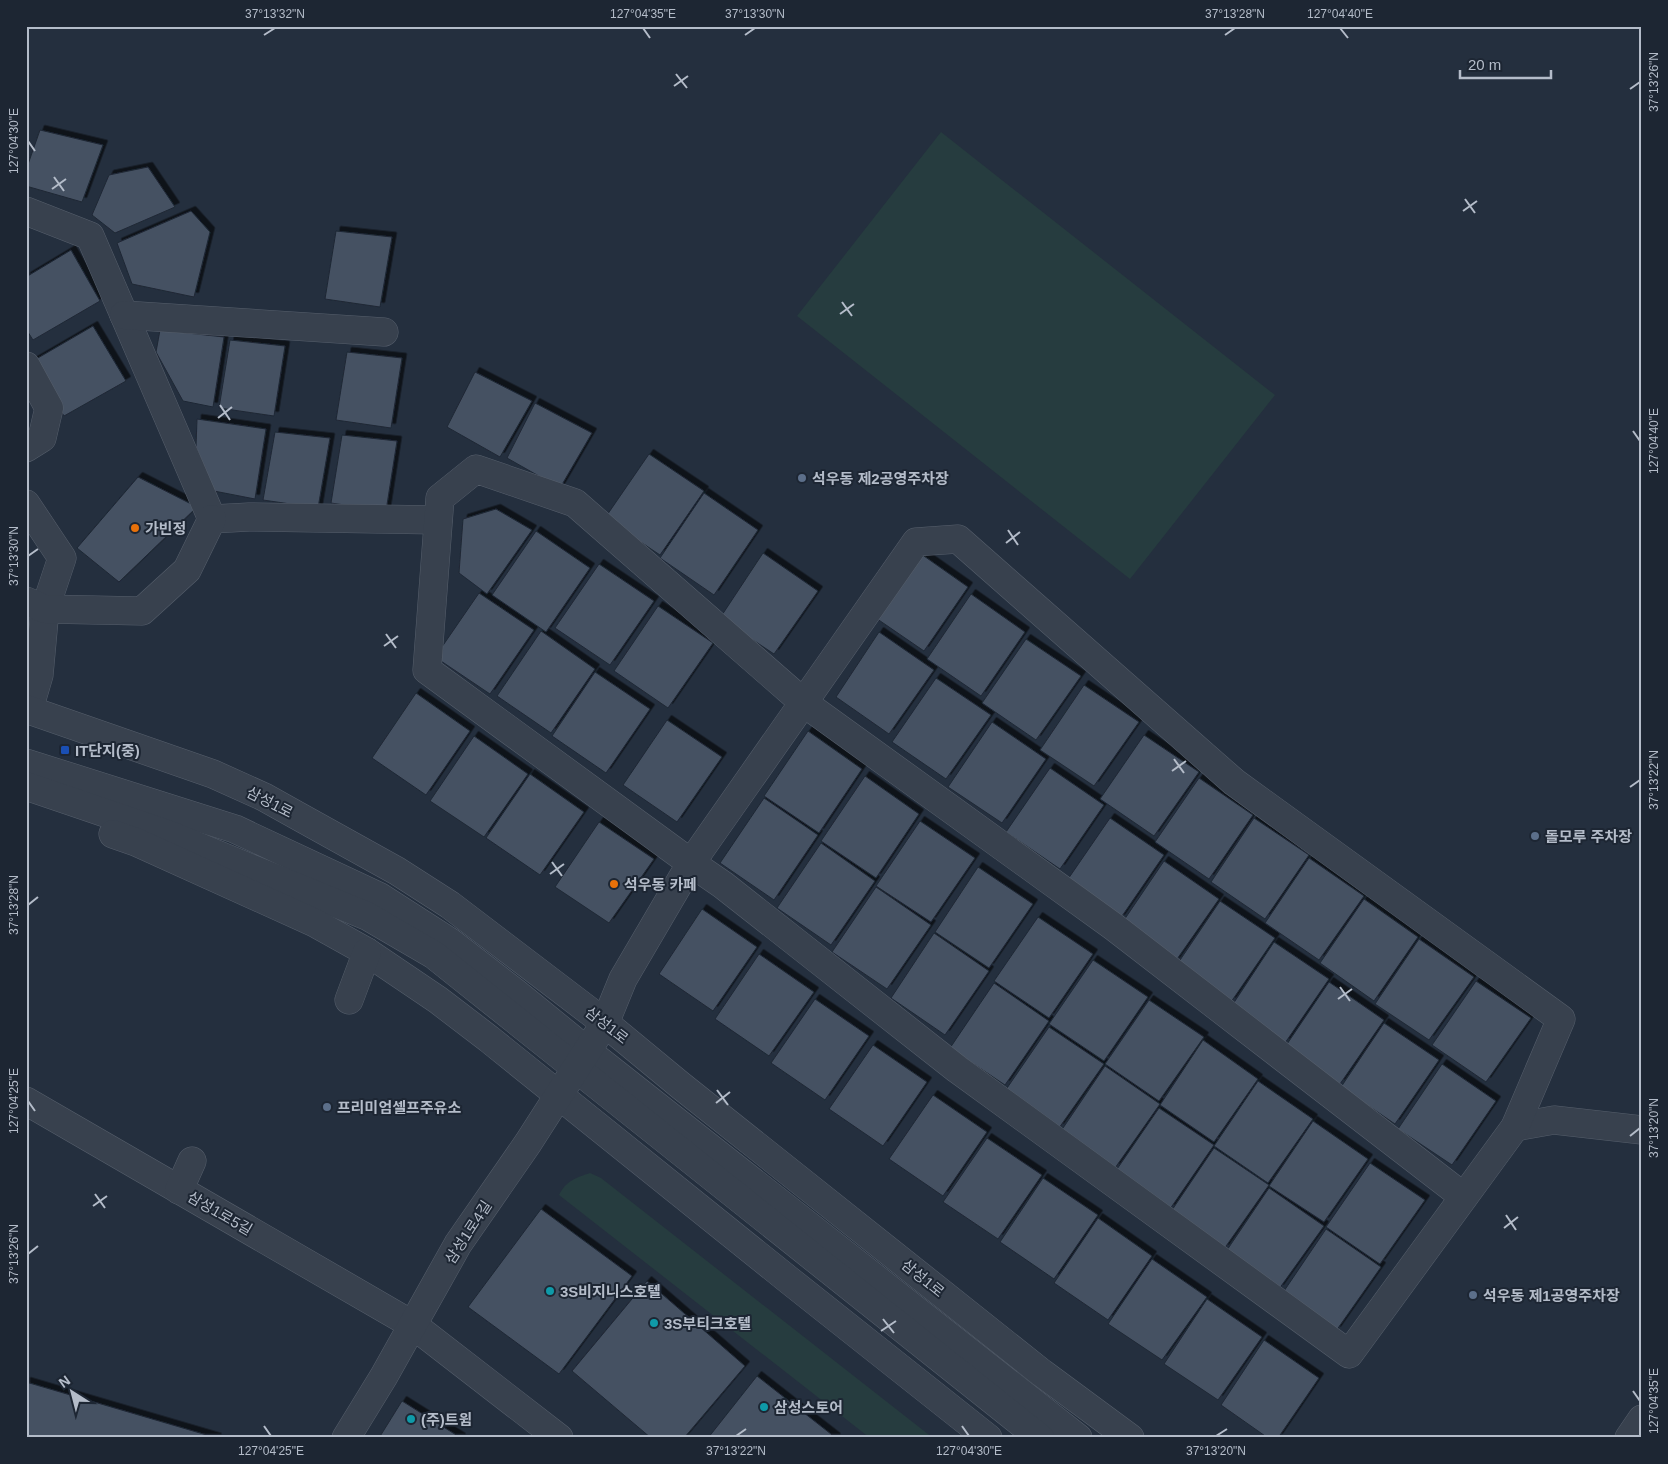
<svg xmlns="http://www.w3.org/2000/svg" width="1668" height="1464" font-family="Helvetica,'Noto Sans KR',sans-serif">
<defs>
<filter id="shadow"><feDropShadow dx="4.5" dy="-4.5" stdDeviation="0" flood-color="#0009"/></filter>
</defs>
<rect width="100%" height="100%" fill="#242f3e"/>
<!-- green -->
<g fill="#263c3f">
<polygon points="941,132 1275,395 1130,579 797,316"/>
<path d="M590,1173L601,1178L933,1438H870L559,1195C566,1181 575,1178 590,1173Z"/>
</g>
<!-- building -->
<g fill="#455162" stroke="#1f2835" filter="url(#shadow)">
<polygon points="40,130 103,145 82,202 26,186 26,170"/>
<polygon points="148,167 175,207 115,233 92,215 109,175"/>
<polygon points="191,211 210,232 194,297 132,284 117,243"/>
<polygon points="336,231 392,237 380,307 325,299"/>
<polygon points="71,250 100,301 33,340 26,329 26,277"/>
<polygon points="93,326 126,381 64,416 31,362"/>
<polygon points="160,330 224,337 213,407 183,401 156,352"/>
<polygon points="230,340 285,346 274,416 219,408"/>
<polygon points="347,352 402,358 391,428 336,420"/>
<polygon points="475,372 532,401 500,457 447,427"/>
<polygon points="535,403 592,433 560,488 507,458"/>
<polygon points="197,419 266,429 255,499 214,491 196,447"/>
<polygon points="275,432 330,438 318,508 263,500"/>
<polygon points="342,435 397,441 386,511 331,503"/>
<polygon points="649,454 704,491 660,555 605,518"/>
<polygon points="138,477 197,507 119,582 77,548"/>
<polygon points="704,493 758,530 714,595 660,558"/>
<polygon points="496,509 532,530 487,594 459,573 463,519"/>
<polygon points="536,531 590,568 546,632 492,595"/>
<polygon points="914,549 968,587 924,651 870,614"/>
<polygon points="763,553 818,591 774,654 720,618"/>
<polygon points="599,564 654,601 610,665 555,628"/>
<polygon points="479,593 534,630 490,694 435,657"/>
<polygon points="971,594 1025,632 981,696 927,659"/>
<polygon points="658,606 713,643 668,708 614,671"/>
<polygon points="541,631 595,669 551,733 497,696"/>
<polygon points="879,632 934,670 889,734 836,697"/>
<polygon points="1026,639 1081,676 1036,740 982,703"/>
<polygon points="595,672 650,709 606,773 552,736"/>
<polygon points="936,678 991,715 946,779 892,742"/>
<polygon points="1084,685 1139,722 1094,786 1040,750"/>
<polygon points="416,693 470,731 426,795 372,758"/>
<polygon points="667,720 722,757 677,822 623,785"/>
<polygon points="992,722 1046,759 1002,823 948,787"/>
<polygon points="808,731 862,769 819,833 764,796"/>
<polygon points="1144,735 1199,772 1154,836 1100,799"/>
<polygon points="474,736 528,774 484,837 430,801"/>
<polygon points="1050,768 1104,805 1060,869 1006,832"/>
<polygon points="530,774 584,812 540,875 486,838"/>
<polygon points="865,776 919,814 876,878 821,841"/>
<polygon points="1199,778 1253,815 1209,879 1155,842"/>
<polygon points="764,798 818,835 774,900 720,863"/>
<polygon points="1110,818 1164,855 1120,919 1066,882"/>
<polygon points="1254,818 1309,855 1265,919 1211,882"/>
<polygon points="920,821 975,858 931,922 876,886"/>
<polygon points="599,822 654,859 609,923 555,887"/>
<polygon points="821,843 875,881 831,945 777,908"/>
<polygon points="1309,858 1364,896 1319,960 1265,923"/>
<polygon points="1164,861 1219,899 1175,962 1120,926"/>
<polygon points="978,867 1033,904 989,968 935,932"/>
<polygon points="876,887 931,925 887,989 832,952"/>
<polygon points="1364,899 1418,937 1374,1001 1320,963"/>
<polygon points="1220,901 1275,938 1231,1002 1176,966"/>
<polygon points="702,909 757,947 713,1011 659,974"/>
<polygon points="1038,917 1093,954 1049,1018 994,981"/>
<polygon points="934,933 989,971 945,1035 891,998"/>
<polygon points="1419,939 1474,977 1429,1040 1375,1004"/>
<polygon points="1274,942 1329,979 1285,1043 1231,1007"/>
<polygon points="759,954 814,992 769,1056 715,1019"/>
<polygon points="1093,960 1148,997 1104,1061 1049,1024"/>
<polygon points="1476,981 1531,1018 1486,1082 1432,1045"/>
<polygon points="1329,982 1384,1020 1340,1084 1285,1047"/>
<polygon points="994,983 1049,1021 1005,1085 950,1048"/>
<polygon points="815,999 869,1036 825,1100 771,1063"/>
<polygon points="1149,1000 1204,1037 1159,1101 1105,1064"/>
<polygon points="1384,1023 1439,1060 1395,1124 1341,1087"/>
<polygon points="1049,1027 1104,1064 1059,1128 1005,1091"/>
<polygon points="1203,1040 1258,1079 1214,1142 1160,1105"/>
<polygon points="873,1045 927,1082 883,1146 829,1109"/>
<polygon points="1442,1064 1496,1101 1452,1165 1398,1129"/>
<polygon points="1105,1066 1160,1104 1115,1168 1061,1131"/>
<polygon points="1258,1081 1313,1119 1268,1183 1214,1146"/>
<polygon points="933,1095 987,1132 943,1196 889,1159"/>
<polygon points="1159,1108 1214,1145 1170,1209 1115,1172"/>
<polygon points="1313,1121 1368,1159 1324,1222 1269,1186"/>
<polygon points="987,1138 1042,1175 998,1239 943,1202"/>
<polygon points="1214,1148 1269,1185 1224,1249 1170,1213"/>
<polygon points="1370,1163 1425,1200 1380,1264 1326,1227"/>
<polygon points="1043,1178 1098,1215 1054,1279 1000,1242"/>
<polygon points="1269,1188 1324,1226 1279,1289 1225,1253"/>
<polygon points="541,1209 632,1276 559,1374 468,1307"/>
<polygon points="1098,1218 1152,1256 1108,1320 1054,1283"/>
<polygon points="1326,1229 1381,1267 1336,1331 1282,1294"/>
<polygon points="1152,1259 1207,1297 1162,1360 1108,1324"/>
<polygon points="647,1281 745,1366 684,1438 651,1438 572,1371"/>
<polygon points="1207,1299 1262,1337 1218,1400 1164,1364"/>
<polygon points="1264,1340 1319,1378 1278,1438 1268,1438 1221,1405"/>
<polygon points="757,1376 836,1438 708,1438"/>
<polygon points="26,1382 217,1438 26,1438"/>
<polygon points="402,1401 461,1438 379,1438"/>
</g>
<g fill="none" stroke-linecap="round" stroke-linejoin="round">
<!-- minor casing -->
<g stroke="#565f6c" stroke-width="29">
<g id="minor">
<polyline points="26,211 90,236 212,519 249,517 438,520"/>
<polyline points="124,315 384,332"/>
<polyline points="26,366 49,408 42,438 26,448"/>
<polyline points="26,504 62,558 45,609 39,675 29,709"/>
<polyline points="26,601 45,609 142,611 187,570 212,519"/>
<polyline points="26,709 213,774 264,797 298,816 397,871 450,905 605,1023 680,1085 1042,1373 1130,1438"/>
<polyline points="26,763 235,829 380,897 450,942 516,993 587,1051 1078,1438"/>
<polyline points="26,786 170,835 367,916 434,955 1040,1438"/>
<polyline points="113,834 136,842 315,923 367,952 438,1000 489,1039 790,1281 988,1438"/>
<polyline points="349,1000 367,952"/>
<polyline points="26,1101 413,1325 559,1438"/>
<polyline points="1515,1127 1554,1120 1642,1130"/>
<polyline points="179,1190 192,1161"/>
<polyline points="346,1438 384,1376 458,1244 528,1143 605,1023 623,979 691,863 916,542 958,539 1234,782 1561,1019 1515,1127 1349,1354 957,1069 723,885 691,863 427,670 440,498 476,469 575,503 804,703 1114,927 1464,1197"/>
<polyline points="1629,1438 1642,1419"/>
</g>
</g>
<!-- minor -->
<use href="#minor" stroke="#38414e" stroke-width="28"/>
</g>
<!-- ticks -->
<path fill="none" stroke="#b4bcc9" stroke-width="2" d="M643,28L650,38M1340,28L1348,38M264,35L275,28M745,35L755,28M1225,35L1235,28M676,74L687,88M674,86L688,76M1630,89L1640,82M28,141L35,151M54,177L64,191M52,189L66,179M1465,199L1475,213M1463,211L1477,201M842,302L852,316M840,314L854,304M220,405L230,420M218,418L232,407M1633,431L1640,441M1008,530L1018,545M1006,543L1020,532M28,556L38,549M386,634L396,648M384,646L398,636M1174,759L1184,773M1172,771L1186,761M1630,787L1640,780M552,862L562,876M550,874L564,864M28,905L38,897M1340,987L1350,1001M1338,999L1352,989M717,1090L728,1105M28,1101L35,1111M716,1103L730,1092M1630,1136L1640,1128M95,1194L105,1208M93,1206L107,1196M1506,1215L1516,1230M1504,1228L1518,1217M28,1254L38,1246M883,1319L894,1333M881,1331L896,1321M1633,1391L1640,1401M264,1426L271,1436M962,1426L969,1436M736,1436L746,1429M1216,1436L1227,1429"/>
<!-- markers -->
<g fill="#5c6f8a" stroke="#1d2633" stroke-width="2">
<circle cx="802" cy="478" r="5"/>
<circle cx="1535" cy="836" r="5"/>
<circle cx="327" cy="1107" r="5"/>
<circle cx="1473" cy="1295" r="5"/>
</g>
<g fill="#e8710a" stroke="#1d2633" stroke-width="2">
<circle cx="135" cy="528" r="5"/>
<circle cx="614" cy="884" r="5"/>
</g>
<rect fill="#1a4fb4" stroke="#1d2633" stroke-width="2" x="60" y="745" width="10" height="10" rx="2.5"/>
<g fill="#0f9aa8" stroke="#1d2633" stroke-width="2">
<circle cx="550" cy="1291" r="5"/>
<circle cx="654" cy="1323" r="5"/>
<circle cx="764" cy="1407" r="5"/>
<circle cx="411" cy="1419" r="5"/>
</g>
<g text-anchor="middle" dominant-baseline="central" stroke-width="4" stroke-linejoin="round" paint-order="stroke">
<!-- poi labels -->
<g font-size="15" font-weight="bold" fill="#b4bcc9" stroke="#1d2633" text-anchor="start">
<text x="812" y="478">석우동 제2공영주차장</text>
<text x="145" y="528">가빈정</text>
<text x="75" y="750">IT단지(중)</text>
<text x="1545" y="836">돌모루 주차장</text>
<text x="624" y="884">석우동 카페</text>
<text x="337" y="1107">프리미엄셀프주유소</text>
<text x="560" y="1291">3S비지니스호텔</text>
<text x="1483" y="1295">석우동 제1공영주차장</text>
<text x="664" y="1323">3S부티크호텔</text>
<text x="774" y="1407">삼성스토어</text>
<text x="421" y="1419">(주)트윔</text>
</g>
<!-- street labels -->
<g font-size="15" fill="#b4bcc9" stroke="#1d2633">
<text transform="translate(270 802) rotate(27)">삼성1로</text>
<text transform="translate(607 1025) rotate(38)">삼성1로</text>
<text transform="translate(220 1213) rotate(30)">삼성1로5길</text>
<text transform="translate(468 1232) rotate(-57)">삼성1로4길</text>
<text transform="translate(923 1278) rotate(39)">삼성1로</text>
</g>
</g>
<!-- border -->
<rect width="1668" height="1464" fill="none" stroke="#1d2633" stroke-width="55"/>
<!-- north arrow -->
<g transform="translate(72 1392) rotate(324)" stroke="#1d2633" stroke-width="4" paint-order="stroke">
<path d="M0-4L9 19L0 12L-9 19Z" fill="#b4bcc9"/>
<text y="-8" font-size="14" font-weight="bold" text-anchor="middle" fill="#b4bcc9">N</text>
</g>
<!-- scale -->
<path d="M1460 70v8h91v-8" fill="none" stroke="#b4bcc9" stroke-width="2.5"/>
<text x="1468" y="70" font-size="15" fill="#b4bcc9" stroke="#1d2633" stroke-width="4" paint-order="stroke">20 m</text>
<rect x="28" y="28" width="1612" height="1408" fill="none" stroke="#b4bcc9" stroke-width="2"/>
<g font-size="12" text-anchor="middle" fill="#b4bcc9">
<text x="275" y="18">37°13'32"N</text>
<text x="643" y="18">127°04'35"E</text>
<text x="755" y="18">37°13'30"N</text>
<text x="1235" y="18">37°13'28"N</text>
<text x="1340" y="18">127°04'40"E</text>
<text transform="translate(1654 82) rotate(-90)" y="4">37°13'26"N</text>
<text transform="translate(14 141) rotate(-90)" y="4">127°04'30"E</text>
<text transform="translate(1654 441) rotate(-90)" y="4">127°04'40"E</text>
<text transform="translate(14 556) rotate(-90)" y="4">37°13'30"N</text>
<text transform="translate(1654 780) rotate(-90)" y="4">37°13'22"N</text>
<text transform="translate(14 905) rotate(-90)" y="4">37°13'28"N</text>
<text transform="translate(14 1101) rotate(-90)" y="4">127°04'25"E</text>
<text transform="translate(1654 1128) rotate(-90)" y="4">37°13'20"N</text>
<text transform="translate(14 1254) rotate(-90)" y="4">37°13'26"N</text>
<text transform="translate(1654 1401) rotate(-90)" y="4">127°04'35"E</text>
<text x="271" y="1455">127°04'25"E</text>
<text x="736" y="1455">37°13'22"N</text>
<text x="969" y="1455">127°04'30"E</text>
<text x="1216" y="1455">37°13'20"N</text>
</g>
</svg>
